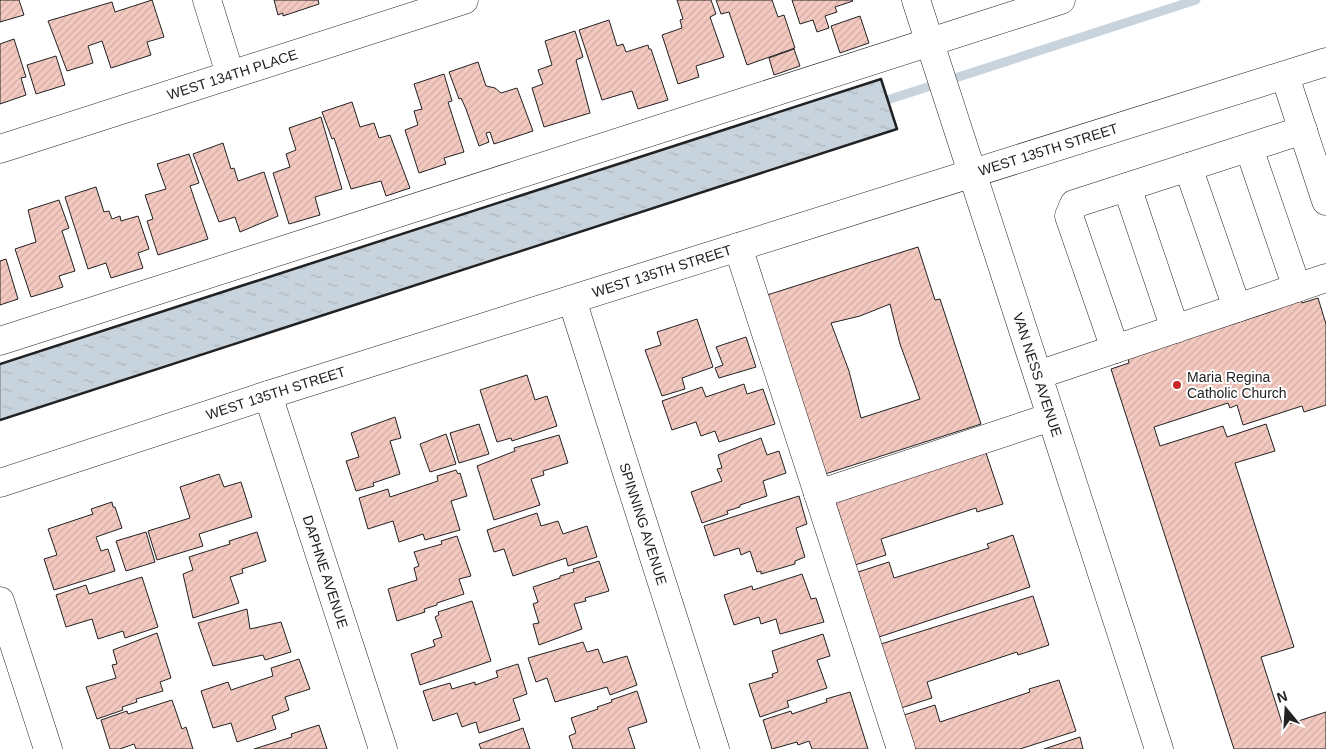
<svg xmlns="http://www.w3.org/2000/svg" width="1326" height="749" font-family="Arial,sans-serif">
<defs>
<pattern id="water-ripples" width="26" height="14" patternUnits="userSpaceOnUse" patternTransform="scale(1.25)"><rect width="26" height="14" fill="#c7d3dd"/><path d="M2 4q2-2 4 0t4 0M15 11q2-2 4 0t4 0" fill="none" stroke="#abb5bd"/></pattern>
<pattern id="building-hatch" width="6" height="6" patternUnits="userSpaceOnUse" patternTransform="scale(1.25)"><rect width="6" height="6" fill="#f3c9c0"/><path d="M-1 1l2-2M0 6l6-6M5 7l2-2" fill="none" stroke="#d0aca5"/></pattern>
</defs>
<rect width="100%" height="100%" fill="#fff"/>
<!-- water -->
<polygon fill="url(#water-ripples)" stroke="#6f6f6f" points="881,79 897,129 0,420 0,364"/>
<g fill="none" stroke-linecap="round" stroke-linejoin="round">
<!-- stream -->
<polyline stroke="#c7d3dd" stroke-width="9" points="878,103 1196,0"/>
</g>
<!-- building -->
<g fill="url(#building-hatch)" stroke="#222" fill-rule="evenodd">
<polygon points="0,0 19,0 24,15 0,22"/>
<polygon points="152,0 164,37 147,42 151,55 111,68 102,41 88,46 93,63 67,71 48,21 112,2 115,12"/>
<polygon points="274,0 318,0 319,4 283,16 283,13 278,15"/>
<polygon points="677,0 711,0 716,14 710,17 724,57 696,66 699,77 678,84 662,35 682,28 680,20 683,19"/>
<polygon points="716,0 772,0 778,17 784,15 795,48 747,65 729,12 721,14"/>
<polygon points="792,0 852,0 853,1 835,7 837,12 825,16 829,28 817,32 813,20 800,24"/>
<polygon points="860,16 869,43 840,53 831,26"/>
<polygon points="609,20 617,46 623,44 626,52 648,45 649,49 651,49 668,100 638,109 632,91 602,100 579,30"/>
<polygon points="575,31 583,57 576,60 590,113 544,127 532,88 543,84 538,70 552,65 545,41"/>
<polygon points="14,39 26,77 21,78 26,95 0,104 0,44"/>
<polygon points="794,49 800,66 774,75 769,58"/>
<polygon points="56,56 65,85 36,94 27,65"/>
<polygon points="478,62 486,86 495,88 501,93 517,88 533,131 494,144 490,132 486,133 489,142 479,146 466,109 461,98 459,99 449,72"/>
<polygon points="444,74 452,101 448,102 464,152 444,158 446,164 419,173 405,130 418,125 414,111 422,109 414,84"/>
<polygon points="352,102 360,127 374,123 379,138 390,135 410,188 386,196 381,181 351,189 334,138 332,139 322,112"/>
<polygon points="321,117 342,189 315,197 320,215 289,224 273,173 290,167 286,154 296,150 289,128"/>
<polygon points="223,143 231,169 234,168 238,181 264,172 278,216 240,232 235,217 219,222 193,154"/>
<polygon points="189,154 199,183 190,186 208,239 158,255 147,221 153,219 145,195 166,189 157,164"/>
<polygon points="96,187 104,212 109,211 112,219 120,216 121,221 138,216 149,249 138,253 143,268 111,278 106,263 88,269 65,197"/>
<polygon points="59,200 69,228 62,231 75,271 59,276 63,287 31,297 15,249 36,242 28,210"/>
<path d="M918,247L935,300L940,299L981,424L822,475L764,296ZM890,304L900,344L920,399L861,418L849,371L831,323L860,316Z"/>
<polygon points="6,259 18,299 0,305 0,261"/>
<polygon points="1300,297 1302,303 1318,298 1326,324 1326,405 1304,412 1302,406 1243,425 1237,405 1230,408 1228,403 1154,427 1160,446 1223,426 1227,437 1266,424 1275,451 1235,463 1294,647 1261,657 1283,726 1326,712 1326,749 1234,749 1111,369 1129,363 1128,358 1276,310 1274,305"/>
<polygon points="697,319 713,367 682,378 685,389 662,396 645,350 661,345 657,332"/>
<polygon points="746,337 756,367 719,378 715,368 723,365 716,347"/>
<polygon points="527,375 535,400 547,396 557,426 512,441 511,438 497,442 480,390"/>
<polygon points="744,384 747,394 763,389 775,424 719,442 715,431 701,436 696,422 672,430 662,401 702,387 706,397"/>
<polygon points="395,417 401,438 390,441 400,474 373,483 374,486 356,491 346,461 359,457 351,433"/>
<polygon points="479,424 489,454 459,463 450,433"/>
<polygon points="446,434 456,464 430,472 420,444"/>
<polygon points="559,435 568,463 543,471 544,475 531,479 540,505 494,520 477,466 515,451 514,448"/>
<polygon points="761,438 767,455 779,451 786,473 763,481 767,496 740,505 740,507 727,511 728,514 702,523 691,492 722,481 717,469 722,468 718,455"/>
<polygon points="986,453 1003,504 977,512 976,508 881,539 886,555 855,565 835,501"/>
<polygon points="456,470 458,474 460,473 467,496 451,501 460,530 425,540 423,534 399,542 393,521 368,529 359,498 388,489 390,497 438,481 437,476"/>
<polygon points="219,474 224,487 241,482 252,517 199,534 203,546 157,560 148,531 190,518 180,487"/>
<polygon points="799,496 807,524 796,528 805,557 795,561 795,564 761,574 761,571 757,572 750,551 741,555 739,548 714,556 704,526"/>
<polygon points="112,502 113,507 115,507 122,528 96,537 101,551 108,549 115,571 54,590 44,559 57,555 48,529 93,514 91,509"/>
<polygon points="537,513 541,526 558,521 563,534 587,526 597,557 568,566 566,558 513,576 504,549 494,552 487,530"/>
<polygon points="146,532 155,562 126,571 116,541"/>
<polygon points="257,532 266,561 242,569 243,573 230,577 239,603 193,618 183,574 193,570 189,557 230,544 229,541"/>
<polygon points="1013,535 1030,587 879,637 858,572 889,562 894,578 989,548 987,544"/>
<polygon points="457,536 471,576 459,579 464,594 437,603 437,605 424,609 425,612 397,621 388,589 417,580 414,568 419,566 414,552 442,544 441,541"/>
<polygon points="599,561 609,591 585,598 586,601 574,604 582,629 539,645 533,624 539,623 533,604 538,602 533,587 560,578 560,576 574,572 573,569"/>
<polygon points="802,574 811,599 816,598 824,622 780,634 776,619 761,624 759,617 734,625 724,595 752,586 753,590"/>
<polygon points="142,577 158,627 125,638 123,631 98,639 92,619 66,627 56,595 86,585 89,594"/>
<polygon points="1033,596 1049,645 1018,655 1017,652 927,682 932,698 901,708 881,644"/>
<polygon points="472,601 491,661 420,685 411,654 435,646 433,640 442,637 435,617 439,615 438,612"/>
<polygon points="247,609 250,629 281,622 291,652 265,660 263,655 213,666 198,623"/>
<polygon points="157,633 171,678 160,682 163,691 136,699 137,702 122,707 123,710 97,719 86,687 116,678 112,665 117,664 113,650"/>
<polygon points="823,634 830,656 817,660 827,688 787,701 789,707 760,717 749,684 773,677 772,674 778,672 772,651"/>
<polygon points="583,642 587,652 598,649 603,663 627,656 637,685 610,695 607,687 555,702 547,678 536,682 528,658"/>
<polygon points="299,659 310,689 285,697 289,710 272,716 276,729 237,742 231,723 213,728 201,691 228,682 231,690 273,676 271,668"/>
<polygon points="518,664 527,694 513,699 520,720 479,733 476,722 462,727 457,713 433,721 423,691 450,683 452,689 475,682 475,685 498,677 496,671"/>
<polygon points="1059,680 1076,731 1020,749 915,749 904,715 935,705 940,722 1030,692 1029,689"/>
<polygon points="637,691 647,722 628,728 635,749 573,749 569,736 576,733 571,718 598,709 597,707 612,702 611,700"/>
<polygon points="850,692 868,749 812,749 809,741 798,745 797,742 772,749 763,720 791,711 792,714 827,702 826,699"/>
<polygon points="172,700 182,729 186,727 193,749 136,749 134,744 120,749 110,749 101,720 127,711 128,714"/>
<polygon points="319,725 327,749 254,749 292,737 291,734"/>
<polygon points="523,728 530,749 481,749 479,744"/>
<polygon points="1080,737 1083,749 1044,749"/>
</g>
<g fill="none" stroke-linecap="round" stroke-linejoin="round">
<!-- minor casing -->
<g stroke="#222" stroke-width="29">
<g id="minor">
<polyline points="207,0 230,74"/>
<polyline points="1285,76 1326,201"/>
<polyline points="1249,148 1297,288"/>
<path id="s1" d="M0,149L464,0"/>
<polyline points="1188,167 1237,308"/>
<polyline points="1127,187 1175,329"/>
<polyline points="738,247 901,749"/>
<path id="s2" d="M572,300L715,749"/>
<polyline points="0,341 1061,0"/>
<polyline points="1115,349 1069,216 1074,204 1303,130"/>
<polyline points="1038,375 1326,278"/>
<path id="s3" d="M268,395L383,749"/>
<path id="s4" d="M0,483L268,395L1326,62"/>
<polyline points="818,494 1051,417"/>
<polyline points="0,601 48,749"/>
</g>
</g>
<!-- major casing -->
<g stroke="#222" stroke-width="29">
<g id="major">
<path id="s5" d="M916,0L1159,749"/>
</g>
</g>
<!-- minor -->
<use href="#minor" stroke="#fff" stroke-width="28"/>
<!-- major -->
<use href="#major" stroke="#fff" stroke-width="28"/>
<!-- wall -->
<polyline stroke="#222" stroke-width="2.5" points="0,364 881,79 897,129 0,420"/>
</g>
<!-- markers -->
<circle fill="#c62828" stroke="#fff" stroke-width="2" cx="1177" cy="385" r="5"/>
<g text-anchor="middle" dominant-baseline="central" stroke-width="4" stroke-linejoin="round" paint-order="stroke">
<!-- street labels -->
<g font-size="14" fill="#222" stroke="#fff">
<text stroke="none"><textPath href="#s1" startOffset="244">WEST 134TH PLACE</textPath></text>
<text stroke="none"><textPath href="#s4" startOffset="1100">WEST 135TH STREET</textPath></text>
<text stroke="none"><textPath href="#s4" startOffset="695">WEST 135TH STREET</textPath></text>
<text stroke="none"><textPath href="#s5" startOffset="394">VAN NESS AVENUE</textPath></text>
<text stroke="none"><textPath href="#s4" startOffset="290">WEST 135TH STREET</textPath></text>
<text stroke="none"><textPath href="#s2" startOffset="235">SPINNING AVENUE</textPath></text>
<text stroke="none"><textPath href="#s3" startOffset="186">DAPHNE AVENUE</textPath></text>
</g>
<!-- poi labels -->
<g font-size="14" fill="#222" stroke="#fff" text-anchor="start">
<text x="1187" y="377">Maria Regina<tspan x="1187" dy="16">Catholic Church</tspan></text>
</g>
</g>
<!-- north arrow -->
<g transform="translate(1286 709) rotate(342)" stroke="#ffffff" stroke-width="4" paint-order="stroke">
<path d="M0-4L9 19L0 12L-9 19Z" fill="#222222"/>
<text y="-8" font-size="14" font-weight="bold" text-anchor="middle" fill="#222222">N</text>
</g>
</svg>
